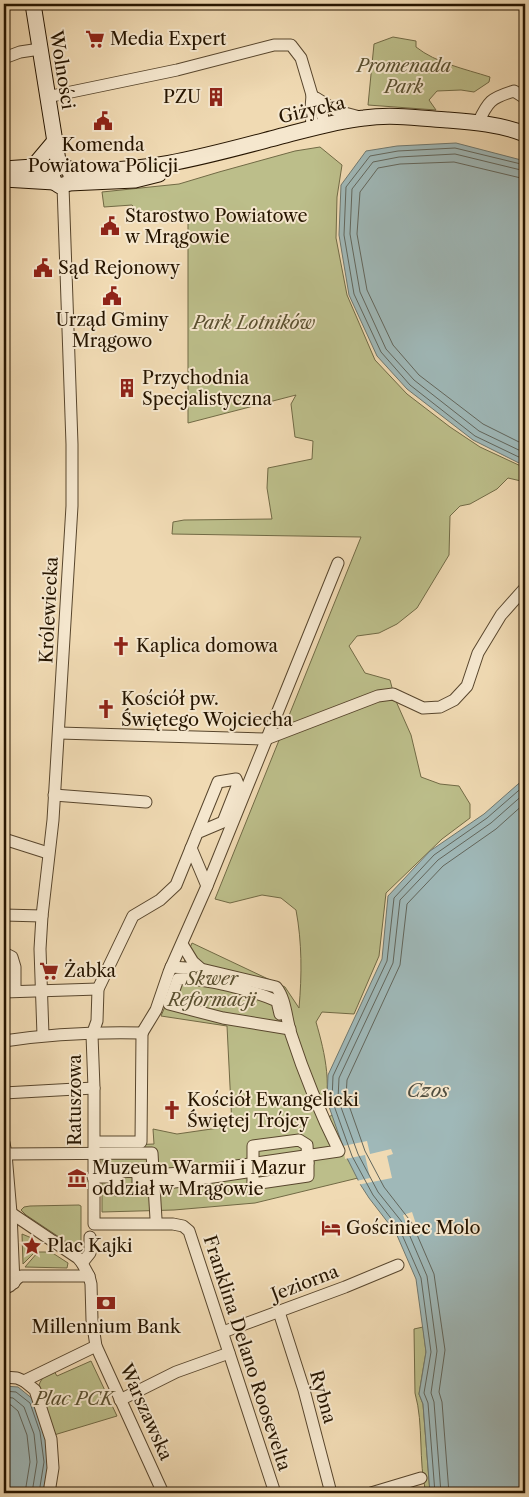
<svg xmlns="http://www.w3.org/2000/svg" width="529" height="1497" font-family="'Libre Caslon Text',serif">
<rect width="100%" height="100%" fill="#f0dab3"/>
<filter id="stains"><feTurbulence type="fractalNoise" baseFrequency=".004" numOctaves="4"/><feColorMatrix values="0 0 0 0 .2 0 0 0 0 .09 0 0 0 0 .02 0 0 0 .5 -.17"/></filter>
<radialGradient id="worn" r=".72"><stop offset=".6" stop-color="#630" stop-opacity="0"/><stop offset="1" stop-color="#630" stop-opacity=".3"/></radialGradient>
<!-- green -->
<g fill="#bcbe8a" stroke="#716a45">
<path d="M393,37L416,41V47C436,63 465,69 490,77L489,82L474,92L461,90L437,91L429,100L436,110L368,105L374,44Z"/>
<path d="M320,147L342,165L337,197L336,238L347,295L375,360L407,394L450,427L480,447L525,468V485L521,481L508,478L497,489L470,504L460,506L450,516L449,555L417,608L397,624L379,633L357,636L349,646L365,673L390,680L395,699L411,735L421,777L440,784L459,786L470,804V818L442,839L386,893L379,956L354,1014L322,1012L316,1022C325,1053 334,1091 320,1120L333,1115L347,1158L358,1178L255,1203L174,1210L102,1212V1146L154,1144L153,1129L177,1134L232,1126L227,1026L161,1016L192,943L285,987L299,1008C302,975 302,942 296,910L281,898L262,895L230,903L215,899L361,537L172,534L173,522L184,520L272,519L267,488L268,468L312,459L313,441L295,437L291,404L296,395L188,423V223L182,218L139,213L132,205L104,207L102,192L179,184L219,172L295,151Z"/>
<polygon points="79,1205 81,1206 81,1244 77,1249 26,1215 21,1210 24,1207 30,1206"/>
<polygon points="22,1234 34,1239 35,1252 23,1264"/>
<polygon points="38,1252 51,1252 68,1263 67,1268 25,1267"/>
<path d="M423,1327L426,1352L419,1394L423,1404L430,1493H426C418,1461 424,1425 415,1393L414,1329Z"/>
<path d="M91,1361L117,1416L54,1435L39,1385C42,1377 46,1374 54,1371L57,1376Z"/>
</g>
<!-- water -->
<g fill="#9fb8b8" stroke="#6f776e">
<polygon points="456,143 525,161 525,466 473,440 407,389 377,356 349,295 339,235 341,185 366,151 397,146"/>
<polygon points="525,778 525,1493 430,1493 423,1404 419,1394 426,1352 416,1279 396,1233 369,1198 360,1184 347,1158 327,1101 328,1075 382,959 388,896 430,851 484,814"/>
<polygon points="4,1386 18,1387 34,1400 45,1431 49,1462 43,1493 4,1493"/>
</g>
<!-- pier -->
<g fill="#f0dab3">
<polygon points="367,1141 370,1154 391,1149 393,1154 387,1156 392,1178 357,1185 356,1181 370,1178 365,1155 345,1159 343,1146"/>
<polygon points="412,1212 417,1227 397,1234 396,1230 407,1226 403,1215"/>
</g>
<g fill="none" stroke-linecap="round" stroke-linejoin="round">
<!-- shore -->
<g stroke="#62665c" stroke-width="1">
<polyline points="525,165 455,148 398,151 370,156 346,187 344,235 354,294 381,352 410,385 475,436 525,460"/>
<polyline points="525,171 455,154 399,157 373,162 352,189 350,234 360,292 386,349 414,380 479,431 525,453"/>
<polyline points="525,179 454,162 400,164 378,168 360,192 357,234 367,290 393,345 419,375 483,424 525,445"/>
<polyline points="4,1391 16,1392 30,1403 40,1432 44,1462 39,1493"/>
<polyline points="4,1397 13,1398 24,1407 34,1434 37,1462 32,1493"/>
<polyline points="4,1404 11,1405 18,1411 27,1435 30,1462 25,1493"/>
<polyline points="435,1493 428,1403 424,1393 431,1352 421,1278 400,1230 373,1195 352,1156 332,1100 333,1076 387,961 394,898 434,855 487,818 525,785"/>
<polyline points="441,1493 434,1402 431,1393 437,1351 427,1276 406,1227 378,1192 358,1154 338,1099 339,1078 393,963 400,900 438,860 491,823 525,793"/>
<polyline points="449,1493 442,1402 439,1392 445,1350 434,1274 412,1223 384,1187 365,1151 346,1097 347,1080 400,965 407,904 443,866 496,829 525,803"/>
</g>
<!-- street casing -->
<g stroke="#58462d" stroke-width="13">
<g id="street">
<polyline points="4,58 20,52 40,49"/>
<polyline points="47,97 177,70 274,45 291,45 301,58 312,95 321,107 324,125"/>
<polyline points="316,98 337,111 360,117"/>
<path d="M478,123C488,101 491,98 514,91L525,98"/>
<polyline points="312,128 311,109 312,95"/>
<polyline points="59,733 266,739 378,696 393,694 423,708 440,707 454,700 467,686 478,653 501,615 525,588"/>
<polyline points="54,795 146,802"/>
<polyline points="197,833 223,822 238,784 236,779 218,782 176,885 160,900 133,916 98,989 97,1021 92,1035 94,1088 94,1224 173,1224 183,1226 189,1231 275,1493"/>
<polyline points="4,839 48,853"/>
<polyline points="191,848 207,886"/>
<polyline points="4,915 42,916"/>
<polyline points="4,953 12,957 15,967 15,991"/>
<polyline points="171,967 201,969"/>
<polyline points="4,992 98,989"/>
<path d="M280,1014L277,1001C254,991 203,977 178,979L169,1004L223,1018L290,1029"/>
<polyline points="142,1033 156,1010 169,972 207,886 338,563"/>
<polyline points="43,1035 40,949 42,916 53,820 72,506 72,444 63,186"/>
<path d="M4,1041C50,1034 96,1032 142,1033"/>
<polyline points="4,1093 94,1088"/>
<polygon points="299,1140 307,1145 308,1163 253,1171 253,1146"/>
<polyline points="95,1142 141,1142 142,1033"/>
<polyline points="4,1143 6,1154 11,1213 14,1283"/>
<polyline points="6,1154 152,1153 156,1219"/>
<path d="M138,1176V1185C177,1183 215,1177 253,1171V1184L308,1176V1163"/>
<path d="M93,1177H117V1172L138,1171V1176L195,1172L339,1151C320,1113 304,1074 291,1034C286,1019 286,999 276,987L201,969L193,962L182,944"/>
<polyline points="117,1177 117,1190 138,1189 138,1185"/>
<polyline points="11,1213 78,1258 82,1263 89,1276 91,1284 92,1320 96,1346 163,1493"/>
<polyline points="82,1263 90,1253 90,1237"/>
<path d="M4,1288C12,1288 14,1279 21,1276H89"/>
<polyline points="279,1312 304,1390 331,1493"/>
<polyline points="223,1332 345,1287 398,1265"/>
<polyline points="4,1377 17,1378 24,1381 35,1390 51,1439 53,1468 49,1493"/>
<polyline points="24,1381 96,1346"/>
<polyline points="120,1400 176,1372 229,1353"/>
<polyline points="371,1493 421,1478"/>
</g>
</g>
<!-- secondary casing -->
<g stroke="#261500" stroke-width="17">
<g id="secondary">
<polyline points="33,4 59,167"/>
<polyline points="33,167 54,142"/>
<polyline points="4,169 33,167 55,169 62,166 67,168 71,173 71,178 69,183 60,186 54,182 52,174 55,169"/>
<path d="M70,170C141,175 210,155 278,137C306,130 335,121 364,118C391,114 420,118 447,120C473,122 500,124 525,134"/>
<polyline points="4,179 54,182"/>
<polyline points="69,183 135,180 159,174"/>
</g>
</g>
<!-- street -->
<use href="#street" stroke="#f5e7ce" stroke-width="11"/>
<!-- secondary -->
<use href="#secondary" stroke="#f5e7ce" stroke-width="15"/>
</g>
<!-- icons -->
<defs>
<g id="supermarket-bare" transform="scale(1.5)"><path d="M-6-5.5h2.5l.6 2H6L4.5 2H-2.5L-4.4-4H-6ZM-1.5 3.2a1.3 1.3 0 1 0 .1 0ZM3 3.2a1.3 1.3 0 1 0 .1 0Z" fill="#8f2418" stroke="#f5e7ce" stroke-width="2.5" paint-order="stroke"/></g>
<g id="building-bare" transform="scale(1.5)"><path d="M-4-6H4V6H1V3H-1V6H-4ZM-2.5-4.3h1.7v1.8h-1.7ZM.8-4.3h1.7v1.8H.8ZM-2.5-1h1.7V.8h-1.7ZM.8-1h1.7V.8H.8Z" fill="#8f2418" stroke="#f5e7ce" stroke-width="2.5" paint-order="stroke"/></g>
<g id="civic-bare" transform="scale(1.5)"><path d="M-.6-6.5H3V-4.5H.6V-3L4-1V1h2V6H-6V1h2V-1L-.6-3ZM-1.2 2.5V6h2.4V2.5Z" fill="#8f2418" stroke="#f5e7ce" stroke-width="2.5" paint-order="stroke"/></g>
<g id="church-bare" transform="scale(1.5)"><path d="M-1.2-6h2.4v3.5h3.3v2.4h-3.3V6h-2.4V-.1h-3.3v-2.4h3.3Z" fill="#8f2418" stroke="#f5e7ce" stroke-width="2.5" paint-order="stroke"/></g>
<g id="museum-bare" transform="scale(1.5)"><path d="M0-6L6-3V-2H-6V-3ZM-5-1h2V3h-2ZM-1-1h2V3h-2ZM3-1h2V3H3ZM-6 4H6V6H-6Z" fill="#8f2418" stroke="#f5e7ce" stroke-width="2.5" paint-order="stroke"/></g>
<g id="hotel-bare" transform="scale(1.5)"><path d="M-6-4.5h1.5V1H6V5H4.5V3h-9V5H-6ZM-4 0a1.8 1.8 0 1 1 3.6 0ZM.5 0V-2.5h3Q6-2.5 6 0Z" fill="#8f2418" stroke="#f5e7ce" stroke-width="2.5" paint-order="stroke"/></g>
<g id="sight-bare" transform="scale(1.5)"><path d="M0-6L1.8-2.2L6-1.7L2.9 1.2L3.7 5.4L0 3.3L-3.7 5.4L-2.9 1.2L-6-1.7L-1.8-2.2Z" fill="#8f2418" stroke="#f5e7ce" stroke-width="2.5" paint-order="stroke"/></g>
<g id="bank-bare" transform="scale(1.5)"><path d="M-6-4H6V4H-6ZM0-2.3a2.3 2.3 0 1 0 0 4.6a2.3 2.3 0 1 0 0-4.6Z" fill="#8f2418" stroke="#f5e7ce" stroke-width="2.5" paint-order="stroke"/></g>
</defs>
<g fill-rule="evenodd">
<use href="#supermarket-bare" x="95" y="39"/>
<use href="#building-bare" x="216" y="97"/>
<use href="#civic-bare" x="103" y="121"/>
<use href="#civic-bare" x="110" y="226"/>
<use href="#civic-bare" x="43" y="268"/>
<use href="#civic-bare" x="112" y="296"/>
<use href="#building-bare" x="127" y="388"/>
<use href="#church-bare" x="121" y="646"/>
<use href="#church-bare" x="106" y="709"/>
<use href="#supermarket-bare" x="49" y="971"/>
<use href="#church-bare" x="172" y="1110"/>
<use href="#museum-bare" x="77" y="1178"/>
<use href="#hotel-bare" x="331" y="1228"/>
<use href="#sight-bare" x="32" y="1246"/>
<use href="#bank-bare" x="106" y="1303"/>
</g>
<g text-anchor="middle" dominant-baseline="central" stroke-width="4" stroke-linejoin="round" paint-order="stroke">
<!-- poi labels -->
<g font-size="18" fill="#261500" stroke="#f5e7ce" text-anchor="start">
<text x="110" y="39">Media Expert</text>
<text x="201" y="97" text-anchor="end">PZU</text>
<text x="103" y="145" text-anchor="middle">Komenda<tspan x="103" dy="21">Powiatowa Policji</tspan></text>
<text x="125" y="216">Starostwo Powiatowe<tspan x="125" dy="21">w Mrągowie</tspan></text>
<text x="58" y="268">Sąd Rejonowy</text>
<text x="112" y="320" text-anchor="middle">Urząd Gminy<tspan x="112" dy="21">Mrągowo</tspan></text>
<text x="142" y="378">Przychodnia<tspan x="142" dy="21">Specjalistyczna</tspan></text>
<text x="136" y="646">Kaplica domowa</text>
<text x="121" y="699">Kościół pw.<tspan x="121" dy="21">Świętego Wojciecha</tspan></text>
<text x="64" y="971">Żabka</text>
<text x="187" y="1100">Kościół Ewangelicki<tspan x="187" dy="21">Świętej Trójcy</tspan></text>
<text x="92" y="1168">Muzeum Warmii i Mazur<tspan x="92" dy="21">oddział w Mrągowie</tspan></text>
<text x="346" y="1228">Gościniec Molo</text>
<text x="47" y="1246">Plac Kajki</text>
<text x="106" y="1327" text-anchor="middle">Millennium Bank</text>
</g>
<!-- park labels -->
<g font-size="18" font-style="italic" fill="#5a5030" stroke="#f5e7ce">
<text x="404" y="66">Promenada<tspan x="404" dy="21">Park</tspan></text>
<text x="254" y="323">Park Lotników</text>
<text x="212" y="979">Skwer<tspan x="212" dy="21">Reformacji</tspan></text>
<text x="74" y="1399">Plac PCK</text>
</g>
<!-- street labels -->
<g font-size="18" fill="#261500" stroke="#f5e7ce">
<text transform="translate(62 70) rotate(81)">Wolności</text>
<text transform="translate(312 110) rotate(-13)">Giżycka</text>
<text transform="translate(49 610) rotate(-87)">Królewiecka</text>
<text transform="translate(75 1100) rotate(-90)">Ratuszowa</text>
<text transform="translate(305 1283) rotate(-21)">Jeziorna</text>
<text transform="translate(247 1353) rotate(72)">Franklina Delano Roosevelta</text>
<text transform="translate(323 1397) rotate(74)">Rybna</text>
<text transform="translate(146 1412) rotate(66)">Warszawska</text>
</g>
<!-- water labels -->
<g font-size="19" font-style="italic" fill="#504e40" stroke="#f5e7ce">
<text x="428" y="1090">Czos</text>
</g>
</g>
<!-- margin -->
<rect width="529" height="1497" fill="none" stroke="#f0dab3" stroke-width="20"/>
<rect x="5" y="5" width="519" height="1487" fill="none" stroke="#261500" stroke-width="2.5"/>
<rect x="10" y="10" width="509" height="1477" fill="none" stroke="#261500"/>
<rect width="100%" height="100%" filter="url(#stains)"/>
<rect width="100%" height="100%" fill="url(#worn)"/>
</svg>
